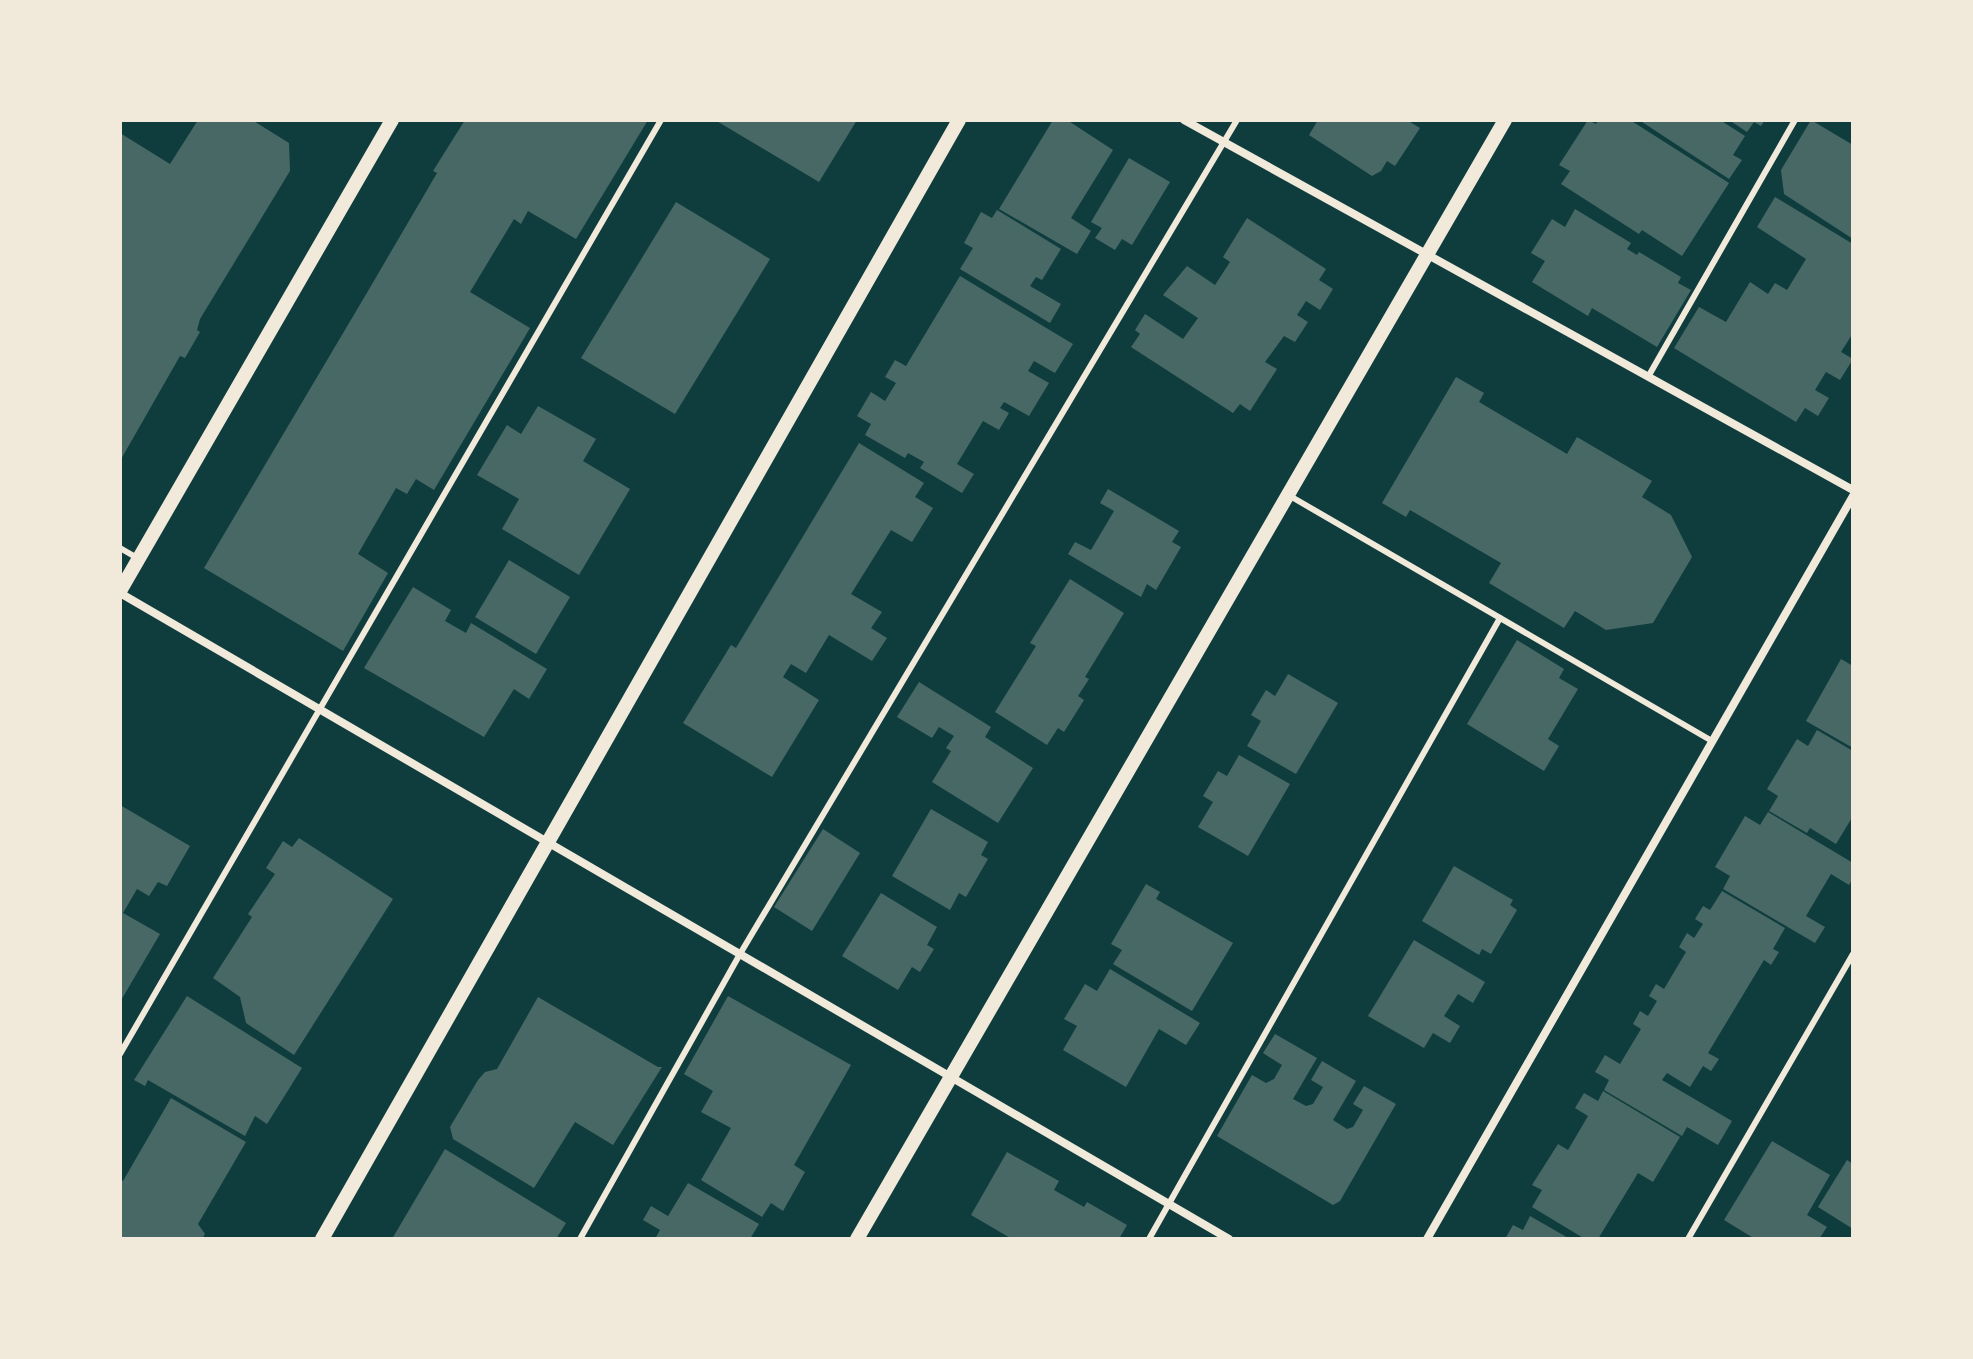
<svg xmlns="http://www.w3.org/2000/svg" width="1973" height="1359" font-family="'Titillium Web',sans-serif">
<rect width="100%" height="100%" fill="#0f3d3e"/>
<!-- building -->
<g fill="#486865">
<polygon points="198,120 252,120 289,143 290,171 200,319 197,330 200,332 185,358 180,356 120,461 120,133 170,164"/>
<polygon points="465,120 648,120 576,239 528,211 521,224 514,219 470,292 530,328 434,490 416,479 407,494 396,488 358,554 388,573 343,651 204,568 368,291 437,173 433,171"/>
<polygon points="715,120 857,120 819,182"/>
<polygon points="1053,120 1067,120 1113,150 1071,218 1091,231 1077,254 999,209"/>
<polygon points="1318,120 1412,120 1410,122 1420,128 1395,166 1387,161 1381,171 1372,176 1309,135"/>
<polygon points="1588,120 1596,124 1598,120 1630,120 1729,183 1682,256 1642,230 1639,234 1561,184 1570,171 1559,165"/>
<polygon points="1639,120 1720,120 1745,136 1733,155 1742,160 1729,179"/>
<polygon points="1729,120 1765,120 1761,126 1754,122 1747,132"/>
<polygon points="1811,120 1853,145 1853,239 1784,194 1781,170"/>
<polygon points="1129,158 1170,182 1132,245 1122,239 1115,250 1095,238 1102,228 1091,222"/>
<polygon points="1775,197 1853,244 1853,333 1841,352 1853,359 1840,380 1826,372 1815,390 1829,398 1818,416 1805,408 1796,422 1674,348 1699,307 1726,322 1750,282 1768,294 1775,283 1787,290 1806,259 1757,227"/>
<polygon points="676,202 770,259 675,414 581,358"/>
<polygon points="1575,209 1631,243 1627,249 1637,255 1639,252 1681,277 1678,283 1691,290 1657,347 1592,308 1588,316 1532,282 1545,261 1531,253 1552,219 1565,227"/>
<polygon points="997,210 1061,249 1042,280 1036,277 1030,286 1061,304 1050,323 960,269 973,248 964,243 981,212 992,218"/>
<polygon points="1247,218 1326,269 1319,280 1333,289 1320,310 1306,301 1297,315 1308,322 1295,342 1284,336 1265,362 1277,369 1250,411 1240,404 1233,413 1131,347 1140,334 1135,330 1145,314 1183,339 1198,318 1163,295 1187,266 1215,285 1230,262 1223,257"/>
<polygon points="960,276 1073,344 1055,373 1034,361 1028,371 1049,383 1029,416 1004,402 1000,408 1009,413 999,430 983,421 957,464 974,474 962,493 920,468 924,462 908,453 905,458 865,435 871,424 857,416 871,392 885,401 896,383 885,377 895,360 906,366"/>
<polygon points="1456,377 1484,393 1479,402 1567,454 1577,437 1652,481 1642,497 1671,515 1692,557 1653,623 1606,630 1575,611 1564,628 1489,583 1501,563 1410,510 1406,517 1382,503"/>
<polygon points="538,406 596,439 583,461 630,489 579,575 502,529 519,499 477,475 507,425 521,434"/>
<polygon points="859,443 924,483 915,497 933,508 912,542 891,530 851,594 882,612 871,628 887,638 872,661 829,635 806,673 791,664 783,677 819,700 772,777 683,723 731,645 736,648"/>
<polygon points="1108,489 1179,531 1172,542 1181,547 1156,590 1147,584 1141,597 1068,554 1075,542 1091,550 1114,511 1100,503"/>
<polygon points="509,560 570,597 536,654 475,617"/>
<polygon points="1070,579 1124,613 1085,677 1089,679 1078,696 1084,700 1064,732 1058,728 1047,745 995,712 1036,646 1030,643"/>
<polygon points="413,587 451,610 445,621 466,633 471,623 547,669 529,699 514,689 484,737 364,668"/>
<polygon points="1517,640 1564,669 1559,678 1578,689 1548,739 1559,746 1544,771 1467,724"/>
<polygon points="1841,659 1853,666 1853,748 1806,721"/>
<polygon points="1288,674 1338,703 1296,774 1247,746 1261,721 1251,715 1266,690 1275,696"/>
<polygon points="919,682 991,727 985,737 1033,768 998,823 932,782 951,751 946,748 954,736 939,727 932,738 897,717"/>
<polygon points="1817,730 1853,751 1853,816 1836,844 1810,828 1807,833 1769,811 1778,796 1767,789 1797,739 1808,746"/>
<polygon points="1239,755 1290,784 1248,856 1198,827 1213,802 1203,796 1218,771 1227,776"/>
<polygon points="120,805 190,846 167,886 158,882 149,896 137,889 123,913 160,934 120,1002"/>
<polygon points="931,809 988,842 981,855 988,859 966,897 959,893 950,910 892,876"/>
<polygon points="1768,812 1853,863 1853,878 1849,885 1831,874 1806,916 1825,927 1815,943 1723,889 1730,876 1715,867 1745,816 1760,825"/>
<polygon points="823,829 860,853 812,931 774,907"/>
<polygon points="299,838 393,899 294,1055 246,1023 240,997 213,978 252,917 248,914 275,874 266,868 283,841 292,847"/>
<polygon points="1454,866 1513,900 1510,905 1517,910 1491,954 1482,949 1479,955 1422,921"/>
<polygon points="1146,884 1160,892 1156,899 1233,943 1192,1011 1113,964 1122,950 1111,944"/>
<polygon points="1722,891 1785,928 1773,949 1779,952 1771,965 1764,960 1708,1053 1719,1059 1711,1071 1703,1066 1690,1087 1667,1073 1662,1080 1732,1121 1718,1145 1687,1127 1682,1136 1604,1090 1609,1080 1595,1072 1605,1055 1620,1064 1641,1029 1633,1024 1640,1011 1648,1016 1657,1001 1649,996 1656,984 1664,989 1686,952 1679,947 1687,933 1694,938 1703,924 1695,919 1703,906 1710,910"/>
<polygon points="881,893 937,927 927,945 934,949 920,972 912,967 898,990 842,956"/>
<polygon points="1414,940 1485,982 1473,1003 1458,994 1444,1016 1460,1026 1450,1043 1433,1033 1424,1048 1368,1016"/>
<polygon points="1110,969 1200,1023 1186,1045 1159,1029 1126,1087 1063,1050 1077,1026 1064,1019 1085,984 1097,991"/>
<polygon points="187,996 302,1068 267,1124 255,1116 245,1136 148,1080 145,1086 134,1080"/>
<polygon points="728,996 851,1065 794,1165 805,1172 783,1211 771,1203 762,1217 701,1180 731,1128 701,1112 713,1091 684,1074"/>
<polygon points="538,997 658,1067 662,1067 613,1145 575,1122 534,1188 453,1139 450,1127 478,1080 485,1072 497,1069"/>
<polygon points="1275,1034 1317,1058 1293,1099 1306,1106 1313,1104 1323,1087 1311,1080 1322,1061 1356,1081 1333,1120 1347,1129 1353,1127 1363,1110 1353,1104 1364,1086 1396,1104 1340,1201 1333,1205 1217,1136 1252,1075 1266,1083 1274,1079 1282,1065 1263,1053"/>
<polygon points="1603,1091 1680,1137 1653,1182 1638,1173 1598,1239 1585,1239 1532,1207 1542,1190 1532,1185 1558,1144 1568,1150 1588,1116 1575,1108 1584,1093 1598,1101"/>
<polygon points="171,1098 246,1142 198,1224 205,1234 202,1239 120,1239 120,1179 123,1181"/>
<polygon points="1772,1141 1830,1175 1807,1215 1827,1227 1819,1239 1755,1239 1724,1220"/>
<polygon points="445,1149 566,1223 556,1239 392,1239"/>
<polygon points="1007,1152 1059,1181 1054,1190 1084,1207 1087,1202 1127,1225 1119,1239 1012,1239 971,1215"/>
<polygon points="1847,1160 1853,1164 1853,1229 1818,1207"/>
<polygon points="688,1183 759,1224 750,1239 655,1239 660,1230 643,1220 651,1206 668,1216"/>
<polygon points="1530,1216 1570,1239 1505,1239 1513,1225 1523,1230"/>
</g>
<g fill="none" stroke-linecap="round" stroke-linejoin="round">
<!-- service -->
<g stroke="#f1e9da" stroke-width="6">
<polyline points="1648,377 1795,120"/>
<polyline points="1290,496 1712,741"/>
<polyline points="120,548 139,559"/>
<polyline points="120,1054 661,120"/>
<polyline points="580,1239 740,954 1237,120"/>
<polyline points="1149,1239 1500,618"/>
<polyline points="1688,1239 1853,954"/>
</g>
<!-- minor -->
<g stroke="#f1e9da" stroke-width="8">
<polyline points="1184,120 1853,490"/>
<polyline points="120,593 1229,1239"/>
<polyline points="1427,1239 1853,496"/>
</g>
<!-- tertiary -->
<g stroke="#f1e9da" stroke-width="14">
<polyline points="120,591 392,120"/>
<polyline points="322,1239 959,120"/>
<polyline points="857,1239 1505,120"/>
</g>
</g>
<!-- border -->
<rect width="1973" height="1359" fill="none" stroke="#f1e9da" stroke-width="244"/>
</svg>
